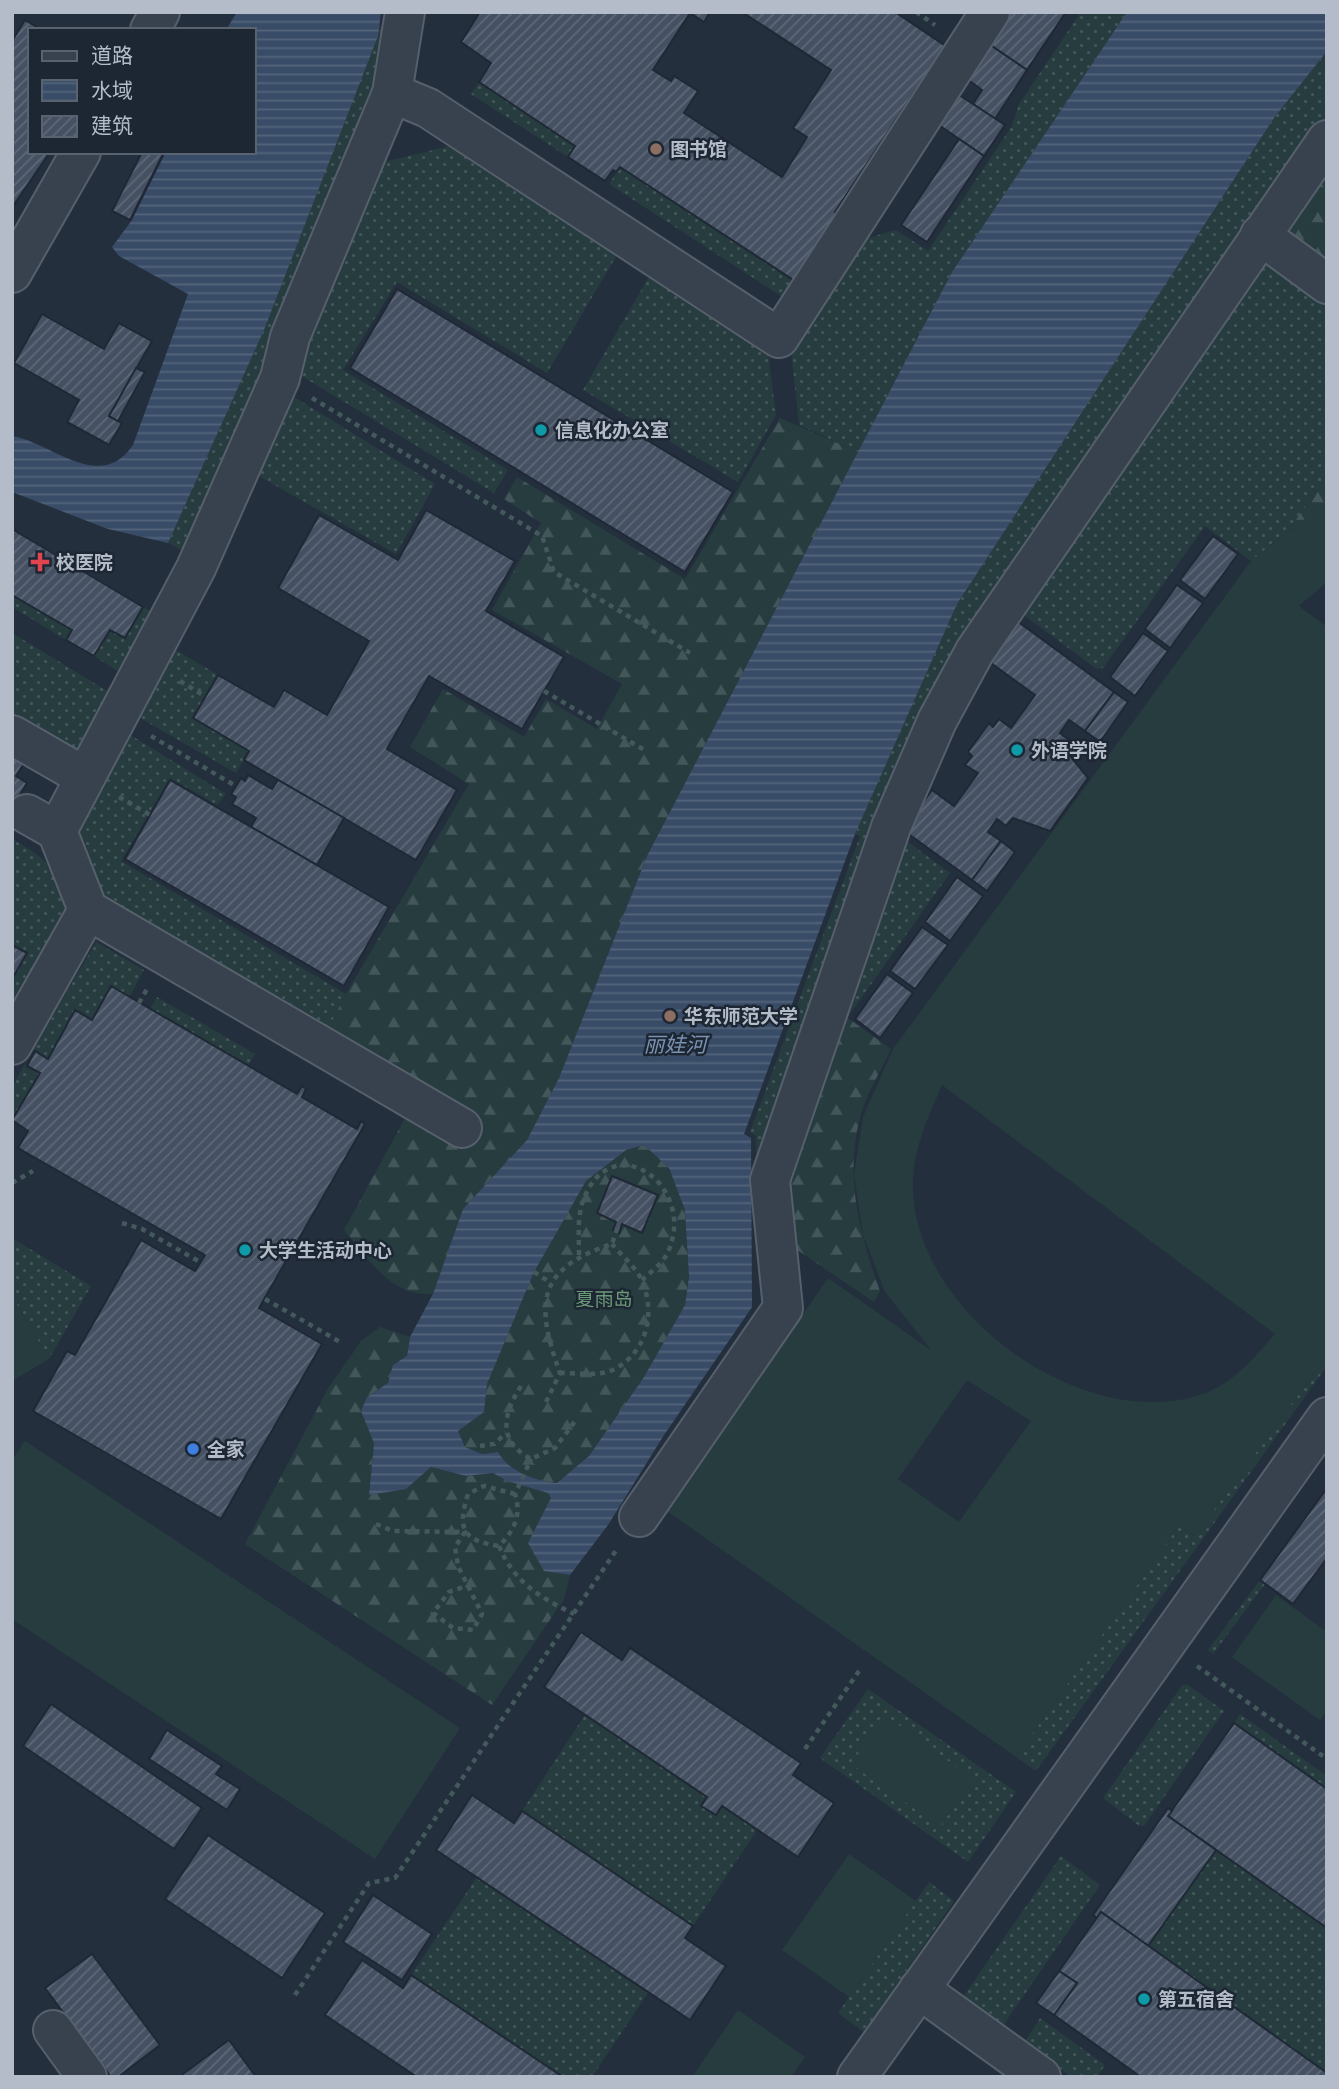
<svg xmlns="http://www.w3.org/2000/svg" width="1339" height="2089" font-family="'PT Sans Narrow','Noto Sans SC',sans-serif">
<defs>
<pattern id="grass-dots" width="8" height="8" patternUnits="userSpaceOnUse" patternTransform="scale(1.75)"><rect width="8" height="8" fill="#263c3f"/><path d="M2 2h.1M6 6h.1" fill="none" stroke="#435659" stroke-width="1.8" stroke-linecap="round"/></pattern>
<pattern id="forest-firs" width="22" height="20" patternUnits="userSpaceOnUse" patternTransform="scale(1.75)"><rect width="22" height="20" fill="#263c3f"/><path d="M5 1l3.5 6h-7zM16 11l3.5 6h-7z" fill="#435659"/></pattern>
<pattern id="water-rules" width="6" height="5" patternUnits="userSpaceOnUse" patternTransform="scale(1.75)"><rect width="6" height="5" fill="#394c67"/><path d="M0 2.5h6" fill="none" stroke="#53647b"/></pattern>
<pattern id="building-hatch" width="6" height="6" patternUnits="userSpaceOnUse" patternTransform="scale(1.75)"><rect width="6" height="6" fill="#455162"/><path d="M-1 1l2-2M0 6l6-6M5 7l2-2" fill="none" stroke="#5d6877"/></pattern>
</defs>
<rect width="100%" height="100%" fill="#242f3e"/>
<!-- grass -->
<g fill="url(#grass-dots)">
<polygon points="1081,12 1127,12 952,272 858,452 799,425 790,341 857,241 896,230 928,251 1012,126 1019,104"/>
<polygon points="377,24 390,29 382,88 191,555 168,543 264,330 377,36"/>
<polygon points="1327,51 1327,121 1251,229 879,825 787,1243 757,1242 756,1136 750,1132 860,836 855,834 957,604 1274,118"/>
<polygon points="479,82 575,146 568,157 471,94"/>
<polygon points="458,144 620,250 547,373 397,282 343,370 508,470 494,493 295,372 380,163"/>
<polygon points="620,167 798,283 787,300 609,184"/>
<polygon points="1262,256 1327,303 1327,477 1287,532 1251,561 1205,526 1103,668 1097,669 1018,611"/>
<polygon points="653,270 767,345 776,415 738,482 583,390"/>
<polygon points="286,392 435,484 396,554 250,471"/>
<polygon points="12,595 72,630 66,640 12,607"/>
<polygon points="143,607 157,615 124,675 94,656 110,630 125,637"/>
<polygon points="12,633 114,695 79,762 12,723"/>
<polygon points="171,647 218,675 193,718 249,751 236,773 135,715"/>
<polygon points="129,734 226,794 217,805 170,778 121,861 346,994 326,1036 99,902 71,832"/>
<polygon points="900,836 950,873 847,1018 838,1011"/>
<path d="M12,839C51,861 51,865 69,906L12,1007V979L27,953L12,945Z"/>
<polygon points="96,942 144,970 130,996 111,987 92,1020 75,1010 48,1059 33,1050"/>
<polygon points="157,997 255,1054 248,1066 150,1009"/>
<polygon points="25,1064 40,1073 12,1120 12,1087"/>
<polygon points="12,1238 91,1286 49,1359 12,1296"/>
<polygon points="1327,1356 1327,1366 1036,1771 1016,1757 1179,1525 1194,1536"/>
<polygon points="1260,1580 1265,1584 1213,1654 1208,1650"/>
<polygon points="1183,1684 1188,1685 1224,1711 1146,1823 1143,1826 1138,1825 1103,1798"/>
<polygon points="868,1689 1016,1792 968,1862 820,1758"/>
<polygon points="1240,1714 1327,1776 1327,1789 1234,1723"/>
<polygon points="585,1715 707,1797 702,1806 715,1815 722,1806 757,1830 693,1926 522,1811"/>
<polygon points="1216,1850 1327,1928 1327,2073 1148,1946"/>
<polygon points="1061,1856 1100,1885 1002,2027 963,1997"/>
<polygon points="477,1877 648,1993 592,2077 563,2077 411,1975"/>
<polygon points="929,1882 954,1901 864,2032 838,2013"/>
<polygon points="1040,2018 1105,2065 1097,2077 1072,2077 1024,2043"/>
</g>
<!-- forest -->
<g fill="url(#forest-firs)">
<polygon points="1327,165 1327,269 1278,234"/>
<path d="M780,418L858,452L647,856L559,1078L527,1140L463,1209L433,1294C391,1297 369,1259 344,1230L405,1118L310,1063L346,994L469,784L410,747L443,689L524,737L546,699L597,729L622,684L492,610L541,523L504,499L517,477L685,579Z"/>
<polygon points="1327,477 1327,514 1287,532"/>
<path d="M838,1011L891,1049C881,1071 866,1094 860,1118C844,1177 860,1234 880,1291L874,1302L787,1243L791,1147Z"/>
<path d="M644,1145L669,1168L685,1210L689,1277L685,1305L644,1377L589,1456L557,1483C535,1481 509,1472 498,1452L482,1454L465,1447L458,1431L484,1412L487,1384L534,1272L586,1181L626,1149Z"/>
<polygon points="380,1327 410,1337 407,1356 393,1365 388,1383 367,1397 361,1411 374,1442 369,1494 406,1489 431,1467 466,1476 493,1473 507,1481 548,1493 551,1498 544,1571 570,1575 564,1599 492,1705 245,1544 329,1387 362,1340"/>
</g>
<!-- pitch -->
<g fill="#263c3f" fill-rule="evenodd">
<path d="M1327,514V582L1299,606L1327,627V1356L1195,1536L1179,1526L1016,1757L667,1511L828,1278L932,1351L885,1292L863,1235L854,1174L863,1117L893,1049L1251,561L1287,532ZM942,1085L1275,1334C1251,1361 1229,1388 1193,1397C1073,1429 909,1306 913,1181C914,1146 929,1116 942,1085ZM967,1380L1031,1421L959,1522L898,1479Z"/>
<polygon points="12,1296 49,1359 12,1381"/>
<polygon points="25,1441 460,1728 375,1859 12,1619 12,1460"/>
<polygon points="1276,1595 1327,1632 1327,1711 1320,1720 1232,1657"/>
<polygon points="885,1715 973,1779 940,1827 851,1764"/>
<polygon points="849,1854 916,1901 849,1997 782,1950"/>
<polygon points="738,2010 805,2057 791,2077 692,2077"/>
</g>
<!-- water -->
<g fill="url(#water-rules)" fill-rule="evenodd">
<path d="M237,12H381L378,36L264,330L168,543L108,529L12,492V436C51,442 100,494 133,445L188,294L119,256L112,247L132,220L166,152H254V30H226Z"/>
<path d="M1127,12H1327V51L1274,118L957,604L855,834L744,1134L751,1138L752,1307L664,1435L608,1525L570,1575L544,1571L528,1543L551,1498L548,1493L507,1481L493,1473L466,1476L431,1467L406,1489L369,1495L374,1443L361,1411L367,1397L388,1383L393,1365L407,1356L410,1337L433,1294L463,1209L527,1140L559,1078L647,856L952,272ZM644,1145L669,1168L685,1210L689,1277L685,1305L644,1377L589,1456L557,1483C535,1481 509,1472 498,1452L482,1454L465,1447L458,1431L484,1412L487,1384L534,1272L586,1181L626,1150Z"/>
</g>
<!-- building -->
<g fill="url(#building-hatch)" stroke="#1f2835" stroke-width="2">
<polygon points="480,12 710,12 704,22 690,13 653,70 671,81 674,76 698,91 684,113 782,177 807,137 793,128 831,70 742,12 895,12 950,49 923,91 917,88 835,212 841,217 798,283 620,167 616,172 613,170 605,181 568,157 575,146 479,82 491,63 461,42"/>
<polygon points="1001,12 1066,12 1027,70 983,40"/>
<polygon points="25,20 42,30 30,30 30,152 50,152 13,206 12,41"/>
<polygon points="983,40 1027,70 995,119 973,104 982,90 960,74"/>
<polygon points="950,89 1005,125 984,156 930,119"/>
<polygon points="959,139 984,156 927,242 901,225"/>
<polygon points="142,152 164,152 130,220 112,211"/>
<polygon points="397,289 733,492 685,572 350,368"/>
<polygon points="42,314 104,349 119,323 152,341 109,416 122,423 109,445 67,422 79,400 14,363"/>
<polygon points="136,368 145,372 118,421 109,416"/>
<polygon points="426,510 515,561 486,611 564,657 522,729 429,676 387,749 457,790 416,860 244,760 249,751 193,718 218,675 274,707 284,690 327,715 369,641 278,588 319,515 398,560"/>
<polygon points="12,529 143,607 125,638 110,630 94,656 66,640 72,630 12,595"/>
<polygon points="1213,536 1238,554 1205,599 1180,580"/>
<polygon points="1177,585 1203,603 1170,648 1145,629"/>
<polygon points="1013,618 1114,692 1085,731 1069,720 1060,733 1069,740 1063,747 1088,778 1050,831 1013,818 1006,826 997,819 988,832 1001,841 972,880 903,830 932,790 954,806 978,773 965,765 972,756 968,752 989,723 993,727 999,719 1011,728 1035,695 984,658"/>
<polygon points="1143,633 1168,651 1135,696 1110,677"/>
<polygon points="1114,692 1128,702 1100,742 1085,731"/>
<polygon points="12,755 25,762 16,776 27,783 12,808"/>
<polygon points="248,775 272,789 278,780 344,818 317,865 251,827 256,818 232,804 236,797 231,794 241,778 245,781"/>
<polygon points="170,780 389,907 344,986 125,859"/>
<polygon points="1001,841 1015,852 987,891 972,880"/>
<polygon points="957,877 983,896 950,941 925,922"/>
<polygon points="922,927 948,945 915,989 890,971"/>
<polygon points="12,945 27,953 12,979"/>
<polygon points="887,974 913,993 880,1038 855,1019"/>
<polygon points="111,986 297,1094 302,1086 306,1089 302,1097 357,1129 361,1121 365,1124 259,1308 322,1344 221,1519 33,1411 67,1351 75,1355 141,1240 195,1271 205,1255 18,1148 28,1131 12,1120 40,1073 27,1066 35,1051 48,1059 75,1010 92,1020"/>
<polygon points="612,1176 658,1195 642,1233 622,1224 619,1233 613,1230 616,1222 597,1213"/>
<polygon points="1327,1488 1327,1558 1293,1604 1260,1580"/>
<polygon points="581,1632 622,1660 630,1648 801,1763 793,1775 834,1803 798,1857 722,1806 716,1815 701,1806 707,1797 544,1687"/>
<polygon points="51,1704 202,1808 174,1849 23,1746"/>
<polygon points="1234,1723 1327,1789 1327,1928 1168,1816"/>
<polygon points="167,1730 222,1766 216,1774 240,1789 227,1810 149,1759"/>
<polygon points="472,1795 514,1823 522,1811 693,1926 685,1938 726,1966 690,2020 436,1850"/>
<polygon points="1168,1808 1172,1811 1168,1816 1216,1850 1148,1946 1101,1912 1097,1918 1093,1915"/>
<polygon points="208,1835 325,1913 282,1978 165,1899"/>
<polygon points="373,1895 432,1934 402,1980 343,1942"/>
<polygon points="1101,1912 1327,2073 1327,2077 1141,2077 1054,2015 1077,1983 1059,1971"/>
<polygon points="92,1954 160,2045 118,2077 111,2077 45,1988"/>
<polygon points="362,1960 403,1988 411,1975 563,2077 417,2077 325,2015"/>
<polygon points="1059,1971 1077,1983 1054,2015 1036,2003"/>
<polygon points="229,2040 256,2077 184,2077 183,2074"/>
</g>
<g fill="none" stroke-linecap="round" stroke-linejoin="round">
<!-- minor casing -->
<g stroke="#565f6c" stroke-width="42">
<g id="minor">
<polyline points="150,30 160,12"/>
<polyline points="392,93 428,108 779,338 990,12"/>
<polyline points="1260,235 1327,284"/>
<polyline points="12,273 81,152"/>
<polyline points="12,735 85,777"/>
<polyline points="27,814 57,831"/>
<polyline points="88,910 462,1128"/>
<polyline points="12,1045 88,910 57,831 196,568 280,378 290,337 392,93 405,12"/>
<polyline points="639,1517 783,1308 770,1180 891,827 937,721 975,651 1327,140"/>
<polyline points="919,1989 1041,2077"/>
<polyline points="53,2030 87,2077"/>
<polyline points="857,2077 1327,1417"/>
</g>
</g>
<!-- path -->
<g stroke="#44595c" stroke-width="4.5" stroke-dasharray="5 5" stroke-linecap="butt">
<polyline points="916,12 935,25"/>
<polyline points="312,398 542,536 554,572 690,653"/>
<polyline points="180,681 203,695"/>
<polyline points="544,691 646,751"/>
<polyline points="151,736 234,785"/>
<polyline points="119,797 150,815"/>
<polyline points="139,1003 147,989"/>
<polyline points="12,1183 33,1171"/>
<polyline points="122,1223 142,1229 200,1262"/>
<path d="M579,1255C579,1237 577,1218 583,1201C610,1125 698,1184 668,1252C663,1263 651,1272 642,1280"/>
<polyline points="534,1272 551,1283"/>
<polyline points="265,1299 342,1343"/>
<path d="M560,1373C577,1373 600,1377 615,1369C647,1351 655,1315 643,1283C638,1269 621,1255 612,1244"/>
<path d="M521,1386C503,1414 497,1441 531,1459L555,1448L576,1420"/>
<path d="M546,1402L560,1373C535,1304 536,1269 612,1244L619,1223"/>
<polyline points="480,1446 494,1444 506,1433"/>
<path d="M515,1494L484,1486L468,1494C457,1529 462,1540 499,1546C514,1531 522,1515 515,1494L531,1459"/>
<polyline points="376,1524 393,1531 465,1532 455,1547 458,1566 482,1614 473,1630 453,1628 433,1613 449,1592 466,1586"/>
<path d="M499,1546C514,1582 539,1597 574,1614"/>
<polyline points="1197,1666 1327,1759"/>
<polyline points="805,1749 859,1671"/>
<polyline points="295,1995 369,1883 395,1878 617,1549"/>
</g>
<!-- minor -->
<use href="#minor" stroke="#38414e" stroke-width="38"/>
</g>
<!-- markers -->
<g fill="#8d6e63" stroke="#1d2633" stroke-width="2.5">
<circle cx="656" cy="149" r="7"/>
<circle cx="670" cy="1016" r="7"/>
</g>
<g fill="#0f9aa8" stroke="#1d2633" stroke-width="2.5">
<circle cx="541" cy="430" r="7"/>
<circle cx="1017" cy="750" r="7"/>
<circle cx="245" cy="1250" r="7"/>
<circle cx="1144" cy="1999" r="7"/>
</g>
<path fill="#e0444e" stroke="#1d2633" stroke-width="2.5" d="M36.5 551.5h7v7h7v7h-7v7h-7v-7h-7v-7h7z"/>
<circle fill="#3f7fe0" stroke="#1d2633" stroke-width="2.5" cx="193" cy="1449" r="7"/>
<g text-anchor="middle" dominant-baseline="central" stroke-width="5" stroke-linejoin="round" paint-order="stroke">
<!-- poi labels -->
<g font-size="19" font-weight="bold" fill="#b4bcc9" stroke="#1d2633" text-anchor="start">
<text x="670" y="149">图书馆</text>
<text x="555" y="430">信息化办公室</text>
<text x="56" y="562">校医院</text>
<text x="1031" y="750">外语学院</text>
<text x="684" y="1016">华东师范大学</text>
<text x="259" y="1250">大学生活动中心</text>
<text x="207" y="1449">全家</text>
<text x="1158" y="1999">第五宿舍</text>
</g>
<!-- park labels -->
<g font-size="19" fill="#6b9a76" stroke="#1d2633">
<text x="604" y="1299">夏雨岛</text>
</g>
<!-- water labels -->
<g font-size="21" font-style="italic" fill="#7c92b1" stroke="#1d2633">
<text x="675" y="1044">丽娃河</text>
</g>
</g>
<!-- border -->
<rect width="1339" height="2089" fill="none" stroke="#b4bcc9" stroke-width="28"/>
<!-- legend -->
<rect x="28" y="28" width="228" height="126" fill="#1d2633" stroke="#59626f" stroke-width="2"/>
<rect x="42" y="51" width="35" height="10" fill="#38414e" stroke="#59626f" stroke-width="2"/>
<text x="91" y="63" font-size="21" fill="#b4bcc9">道路</text>
<rect x="42" y="80" width="35" height="21" fill="url(#water-rules)" stroke="#59626f" stroke-width="2"/>
<text x="91" y="98" font-size="21" fill="#b4bcc9">水域</text>
<rect x="42" y="116" width="35" height="21" fill="url(#building-hatch)" stroke="#59626f" stroke-width="2"/>
<text x="91" y="133" font-size="21" fill="#b4bcc9">建筑</text>
</svg>
